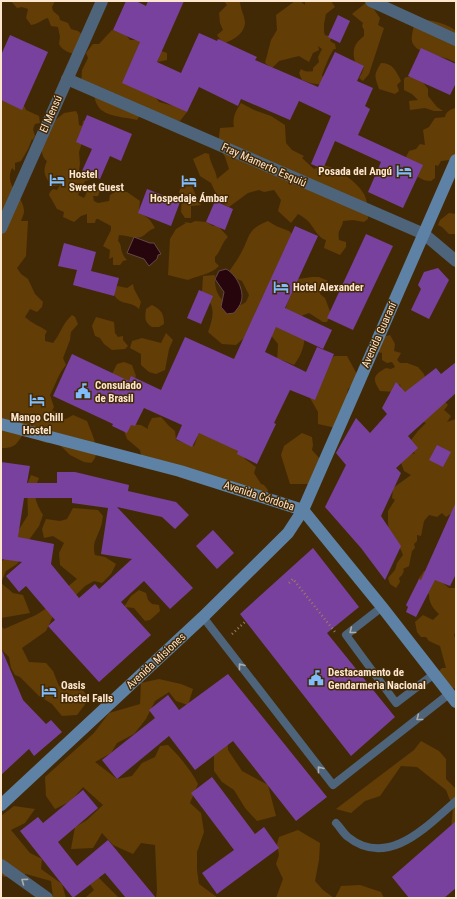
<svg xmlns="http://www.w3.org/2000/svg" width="457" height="899" font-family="'Roboto Condensed',sans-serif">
<rect width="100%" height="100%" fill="#422906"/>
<!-- green -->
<g fill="#623d06">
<path d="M11,1H55L52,7L53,11L59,16L60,20L68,23L71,29L78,31L84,36L81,55C73,54 63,52 59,44L60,37L58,27L51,26L48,18C41,20 39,24 31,25L26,18L28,9L22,7L17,8Z"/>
<path d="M224,1H240C240,9 245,16 245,23C244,35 232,40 223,44L217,35L223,30L220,23L219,13L227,5Z"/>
<path d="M295,1H300L305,5V1H331L335,7L326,14L324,24V32L325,35L332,37L330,41L335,44L336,49H334C331,52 323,71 322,76L329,82C319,86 312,84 302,80L299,73L301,69C305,72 309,72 313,71V68L319,62L318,57L322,49L318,46L319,50L313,53L309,62L299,56L279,61L272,68L265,63L271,40L277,30L276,15Z"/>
<path d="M368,1L380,18L378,25L384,28L369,74L363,81L359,78L362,73L364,67L355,62C352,49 354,44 364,36V30L362,26L363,23L352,14Z"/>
<path d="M423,20C434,20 447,24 456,31V63C446,55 420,56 413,44C410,39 413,31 414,25Z"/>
<path d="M112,30L125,34L130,40H145L155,49L167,53V60L157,62L159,58L146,50L156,98L159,102L182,108L187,112L180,121L159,119L153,123L142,112L137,120C126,117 104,117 98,106C95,102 94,96 94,91L81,85L82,70L88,58L86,53L93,44H99Z"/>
<path d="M381,63C393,63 396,71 401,81L397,85L399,91L395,94L379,89C375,76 373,76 381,63Z"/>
<polygon points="406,77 419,77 428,89 428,96 437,107 443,111 434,111 425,108 410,110 409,101 418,100 412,94 404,90 404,79"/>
<path d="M1,100L8,103L13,101C20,102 24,104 26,110L39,116L40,123L35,124L33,129L35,136L33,140L32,139L28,149L21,161L15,163V171L12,168C3,187 25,196 24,212C24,214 22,218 21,221H28L26,256L17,268L21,274L28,279L35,294L43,302L42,307L37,312L30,309L25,317C31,323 40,326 47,331L45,335V341L53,343C61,333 62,324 72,315L75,317L78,324L71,332L70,340L63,358L66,365C59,372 55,386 50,395L54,407L52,411L57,412L61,419H66L73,415L87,421C91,432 103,454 91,463L84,462L70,455L58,443H46L36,439L32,424C29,428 25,432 22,436C15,446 14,448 1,448Z"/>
<path d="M241,103L254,110L271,116L285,125L286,143L292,150L304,156L302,158L314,169C318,168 322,165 326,166C338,168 358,183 364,194C368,202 368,210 368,219L364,222L353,220L343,221C342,230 337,228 339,240L346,242V247L340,255L324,248L326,240C318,238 314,228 309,222C306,219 302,216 298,214L291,223L278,211L281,200L274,190L264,192L259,190L248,193L229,207L220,202L211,183L200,176L193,159L205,153L209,154C210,163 216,170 217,179L229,169L225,157L218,145L220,128L234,127C232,118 236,110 241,103Z"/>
<path d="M455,108L456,114V156L450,160L441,161L438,166L435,165V178L431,181C417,181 411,170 405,159L409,151L416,149L420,144L425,145L423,130L429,127L435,118L445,117C446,112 449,110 455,108Z"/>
<path d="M76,111L78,115L79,125L82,126L83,121L90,118L79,152L80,164L79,170L81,176L84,174L88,175L90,180L85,181L78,195L84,198L87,192L96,185L100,190L98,196H93L94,201L98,203L109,201L110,195L117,191L127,192L140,201L139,211L150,220L155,228C148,230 146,235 141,237C133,239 126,235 119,235L118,241C123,246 119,252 127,260L123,261L120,265H113V257L109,259L110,250L103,246L111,230V226L98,219H96L95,223H87V214L81,216L74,222L63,217L64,212L57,209L52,200L49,195L50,192L53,189L57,190L60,185L54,186L51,185C45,176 42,172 47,161C39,156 42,140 42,131L64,113Z"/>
<polygon points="192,186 197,198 197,201 201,205 191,206 191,218 185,218 181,212 182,198 179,192 181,187"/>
<polygon points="449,213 456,214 456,234 449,234 442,227 438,225 440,220"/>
<path d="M195,221L206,222L213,226H218L228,237C222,242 221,251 215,257V262L219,266C210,275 199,275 188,280L168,275L170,239L176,229L186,223L183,222L191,223Z"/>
<path d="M268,221L276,226L289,231L293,235L244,338L236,345L222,344L208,332C214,316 216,305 202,292L203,276L215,275C214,292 219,300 234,309L246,302L249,295L242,281L227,275C231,268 237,261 241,253C251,235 246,230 268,221Z"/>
<path d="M312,277H319L328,281L321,287L320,294L325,298L331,314L327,322H323L309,313L301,316C307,335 306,349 294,365L282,360L277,362L278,344L270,334L284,315L287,304L298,279Z"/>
<path d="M133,284L134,289L141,302L139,309C129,299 117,308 112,289L118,286L127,288Z"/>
<path d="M152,305C161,310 164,313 164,324L159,327H152C144,322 145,318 146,309Z"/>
<polygon points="96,317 114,322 115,333 118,337 123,336 123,340 128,346 125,349 112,350 104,344 100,338 95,336 92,326"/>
<polygon points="166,333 173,340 169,349 165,370 156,374 149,372 141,365 141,354 130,348 132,341 142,338 161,343"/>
<path d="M390,335L395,344L394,351L401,353L397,360L400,363H407L418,367L424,374L426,381L448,405L444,410L451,416L447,422L456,419V525L453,512L446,517L442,513L437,517L429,515L424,521L421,536L417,535V541L414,544L415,548L412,551L409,566L403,569L404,571L402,575L399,578L400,582L396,588L390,584L388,578L395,570L397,563L403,555L401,550L389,535L388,522V511L395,500L392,498L393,488L411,475L404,471L400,460L406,451L415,454L408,444L418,431L426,423L421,420L402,395L400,384L395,392L380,391C372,379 373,375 386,368L391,369L395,367L392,362L387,363L382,360V353L378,352L382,337Z"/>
<polygon points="334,356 347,356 359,378 348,389 345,409 336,428 318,424 318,412 310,398 320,377"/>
<polygon points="124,362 132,365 136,376 131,387 111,376 117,364"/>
<polygon points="161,417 169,426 175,431 176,440 194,446 199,432 221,438 242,454 245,459 256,467 254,473 261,484 264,485 268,490 266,497 215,480 193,482 179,477 174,469 161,466 153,470 144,468 140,450 127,439 124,431 129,424 141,425 148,429 148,426 152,418"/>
<polygon points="302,433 312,437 313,445 312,450 320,459 317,482 307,484 290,484 281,455 284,446"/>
<path d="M31,475L39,478C32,493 35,502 43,515L39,526L26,544L25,552L17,564L6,571L1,583L13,593L23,595L30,613L1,618V562L11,553V534L20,528L28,515L27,485Z"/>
<path d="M73,508L98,510L103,516C102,520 102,525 100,529C96,540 92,543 95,555L105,557L116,564L111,574L102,583L94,581L85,586L70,601L53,616L46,631L22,648L29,662L46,663L53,671L59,686L69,690H83L89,699L77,715L62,716L52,704L39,696L20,677L15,675L11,668L9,657L1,649V626L4,629L36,615L50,606L60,593L77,579L60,565L59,553L64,543L53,536L44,538L42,529L46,519L60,521L67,519Z"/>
<path d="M424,571L430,572L449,588H456V631L454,635L456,640V688L450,689L437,673L442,668H446L440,646L429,641L426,637H421L417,632L415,622L423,615L433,620L439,614C432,607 429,603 429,594L416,591L419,578Z"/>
<polygon points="139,590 146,593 148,600 152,604 159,605 160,611 150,620 145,621 134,608 124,607 131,596"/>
<path d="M159,679L181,684L193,689L188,705L176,701L169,692L155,701L146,719L134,734L117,743L111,753L95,762L117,779L132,776L142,763L155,757L160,746L168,745C180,757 190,769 198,784L190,803L201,813L204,832L197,852V870L199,884L218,898H156L157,890L155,845L141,843L133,854L113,845L102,833L93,848L71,849L75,827L87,820L103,805L83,787L71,801L55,809L46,796L45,777L94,733L109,713L140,704L141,683Z"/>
<polygon points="227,733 228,750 242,771 268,785 276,816 257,821 245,808 234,790 222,782 214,771 214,756 207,741"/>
<polygon points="421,741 439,751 446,759 446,779 456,789 456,844 451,831 453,808 446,790 417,767 401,766 380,796 365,801 351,813 336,809 414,750"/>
<polygon points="14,806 35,809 25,823 11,830 30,853 42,859 41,869 62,884 66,898 53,898 51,881 26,874 4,877 1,875 1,816"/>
<polygon points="298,830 320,843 319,860 315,881 323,890 334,898 276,898 283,879 276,864 279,855 277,844 279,837"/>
<polygon points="93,872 119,898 85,898 94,890 83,874"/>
<polygon points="360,885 381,892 384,898 335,898 341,886"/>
</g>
<!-- water -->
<g fill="#27050d" stroke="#674847">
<polygon points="134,237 150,243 154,243 161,254 158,255 157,259 149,266 144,259 127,253"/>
<path d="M226,269C236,274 245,291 241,302C240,306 237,309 234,313L227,314L221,307L224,292L215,279L219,271Z"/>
</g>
<!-- building -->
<g fill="#78419d" fill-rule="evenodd">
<polygon points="126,1 136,1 146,6 148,1 184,1 157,62 181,73 199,33 217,41 218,39 257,57 255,60 318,87 335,52 364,66 357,81 373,88 365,106 370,109 358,135 423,165 403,208 368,192 381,162 335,141 323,169 311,164 331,116 299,101 290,120 241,99 238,106 199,87 187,112 122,83 140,42 113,30"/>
<polygon points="338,15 350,21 340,43 328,37"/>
<polygon points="10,35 48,52 22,110 1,100 1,55"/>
<polygon points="421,48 456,64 456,83 450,95 408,76"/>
<polygon points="87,115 132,134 121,161 110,156 100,179 82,171 92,149 76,142"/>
<polygon points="147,189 180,202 171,226 138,213"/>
<polygon points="215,201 233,209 225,230 206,222"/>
<polygon points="295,226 318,236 285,308 332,330 323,349 276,327 265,352 306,372 317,347 334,354 315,400 290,390 274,423 276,424 257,464 237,454 238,451 199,433 192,447 176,439 182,425 144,408 135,426 131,425 127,433 112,426 113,424 53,396 72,354 129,381 131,376 161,390 185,337 234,359"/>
<polygon points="366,234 393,246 353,330 327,318"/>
<polygon points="64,243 96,252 91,271 119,278 114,296 73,285 77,270 58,266"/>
<polygon points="438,268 449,280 429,319 411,310 421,289 418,285 424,272"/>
<polygon points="199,290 213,296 201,324 187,318"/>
<polygon points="456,362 456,393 408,436 418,448 396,468 401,473 381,516 401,546 385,580 361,548 325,507 346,465 336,453 356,418 370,433 387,414 382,408 396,382 405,392 436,368 441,374"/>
<polygon points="437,445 451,452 443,467 429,460"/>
<path d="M1,462L30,466L27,483H57V472H75L129,485L128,491L176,502L189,515L175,529L162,517L117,507L193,588L170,609L144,581L121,602L151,635L99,682L48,626L55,620L26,586L19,592L6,576L22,562L1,559ZM24,498H72V503L108,508L101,554L132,559L99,589L95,584L79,598L51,564L54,544L18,537Z"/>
<polygon points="456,502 456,574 450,586 435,580 416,617 406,612 408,607 406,605 419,579 421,580"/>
<polygon points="213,530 234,553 217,569 196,546"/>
<polygon points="313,548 359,607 327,633 395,717 351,756 240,614"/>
<polygon points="1,648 23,700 46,724 51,720 62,732 34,756 29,749 1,775"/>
<polygon points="228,674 327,797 296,821 233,741 195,770 169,736 117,779 102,760 155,718 149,710 168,695 179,710"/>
<polygon points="212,777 255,834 264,827 279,848 217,894 202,873 234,850 191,793"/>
<polygon points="83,790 98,808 58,842 77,866 108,840 156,898 126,898 105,873 73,898 20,831 38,817 43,823"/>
<polygon points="456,821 456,888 444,898 409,898 392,877"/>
</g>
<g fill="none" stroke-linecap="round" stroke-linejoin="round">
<!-- path -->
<g stroke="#977f61" stroke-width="2.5" stroke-dasharray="1 3" stroke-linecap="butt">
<polyline points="289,583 293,579 335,632"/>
<polyline points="232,634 246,621"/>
</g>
<!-- lane -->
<g stroke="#4e647b" stroke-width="8">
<polyline points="382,607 346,635 396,703 434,674"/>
<polyline points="203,617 333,785 449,694"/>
<path d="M336,823C340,827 343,833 348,837C388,869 427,826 456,801"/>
</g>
<!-- street -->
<g stroke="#4e647b" stroke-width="12">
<polyline points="371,1 456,40"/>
<polyline points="67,79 424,234 456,261"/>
<polyline points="1,228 102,1"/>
<polyline points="1,865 47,898"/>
</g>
<!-- secondary -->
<g stroke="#5e82a6" stroke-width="12">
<polyline points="1,424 180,471 303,510 382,607 456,702"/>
<polyline points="1,805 203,617 288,533 303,510 456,160"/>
</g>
</g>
<!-- one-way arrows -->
<defs><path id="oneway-chevron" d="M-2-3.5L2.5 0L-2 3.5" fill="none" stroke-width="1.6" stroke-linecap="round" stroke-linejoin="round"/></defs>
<g stroke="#aeaca9">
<use href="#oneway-chevron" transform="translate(352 631) rotate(142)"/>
<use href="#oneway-chevron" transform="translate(241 666) rotate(-128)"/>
<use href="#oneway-chevron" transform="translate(419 718) rotate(142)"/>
<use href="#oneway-chevron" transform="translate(320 769) rotate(-128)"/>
<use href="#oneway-chevron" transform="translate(24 881) rotate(-144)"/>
</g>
<!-- icons -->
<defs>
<g id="hotel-bare" transform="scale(1.2)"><path d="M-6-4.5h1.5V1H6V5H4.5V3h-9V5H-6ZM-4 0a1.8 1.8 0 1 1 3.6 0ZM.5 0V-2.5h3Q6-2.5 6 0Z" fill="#80bdfa" stroke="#422906" stroke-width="2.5" paint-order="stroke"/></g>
<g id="civic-bare" transform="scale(1.2)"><path d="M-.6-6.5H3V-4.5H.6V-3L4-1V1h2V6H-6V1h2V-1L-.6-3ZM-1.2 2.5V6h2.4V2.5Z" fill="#80bdfa" stroke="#422906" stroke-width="2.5" paint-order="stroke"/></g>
</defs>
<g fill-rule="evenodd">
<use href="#hotel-bare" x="404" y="171"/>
<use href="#hotel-bare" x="57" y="180"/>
<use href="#hotel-bare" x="189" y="181"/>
<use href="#hotel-bare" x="281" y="287"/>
<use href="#civic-bare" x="83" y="391"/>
<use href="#hotel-bare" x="37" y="400"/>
<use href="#civic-bare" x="316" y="678"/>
<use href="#hotel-bare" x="49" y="691"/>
</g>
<g text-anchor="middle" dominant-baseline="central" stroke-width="3" stroke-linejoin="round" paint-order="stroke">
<!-- street labels -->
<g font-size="11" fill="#fde6ce" stroke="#422906">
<text transform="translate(51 114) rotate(-66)">El Mensú</text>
<text transform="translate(264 165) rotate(24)">Fray Mamerto Esquiú</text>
<text transform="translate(379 335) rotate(-66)">Avenida Guaraní</text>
<text transform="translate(259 496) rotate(18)">Avenida Córdoba</text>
<text transform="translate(156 661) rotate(-43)">Avenida Misiones</text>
</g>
<!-- poi labels -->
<g font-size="11" font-weight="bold" fill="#fde6ce" stroke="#422906" text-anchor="start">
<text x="392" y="171" text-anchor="end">Posada del Angú</text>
<text x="69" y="174">Hostel<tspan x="69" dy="13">Sweet Guest</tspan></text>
<text x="189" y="198" text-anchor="middle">Hospedaje Ámbar</text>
<text x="293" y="287">Hotel Alexander</text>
<text x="95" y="385">Consulado<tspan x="95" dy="13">de Brasil</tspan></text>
<text x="37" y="417" text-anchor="middle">Mango Chill<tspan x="37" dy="13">Hostel</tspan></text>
<text x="328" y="672">Destacamento de<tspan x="328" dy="13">Gendarmerìa Nacional</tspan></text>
<text x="61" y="685">Oasis<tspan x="61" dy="13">Hostel Falls</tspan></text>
</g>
</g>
<!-- border -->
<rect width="457" height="899" fill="none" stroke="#fde6ce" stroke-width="4"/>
</svg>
